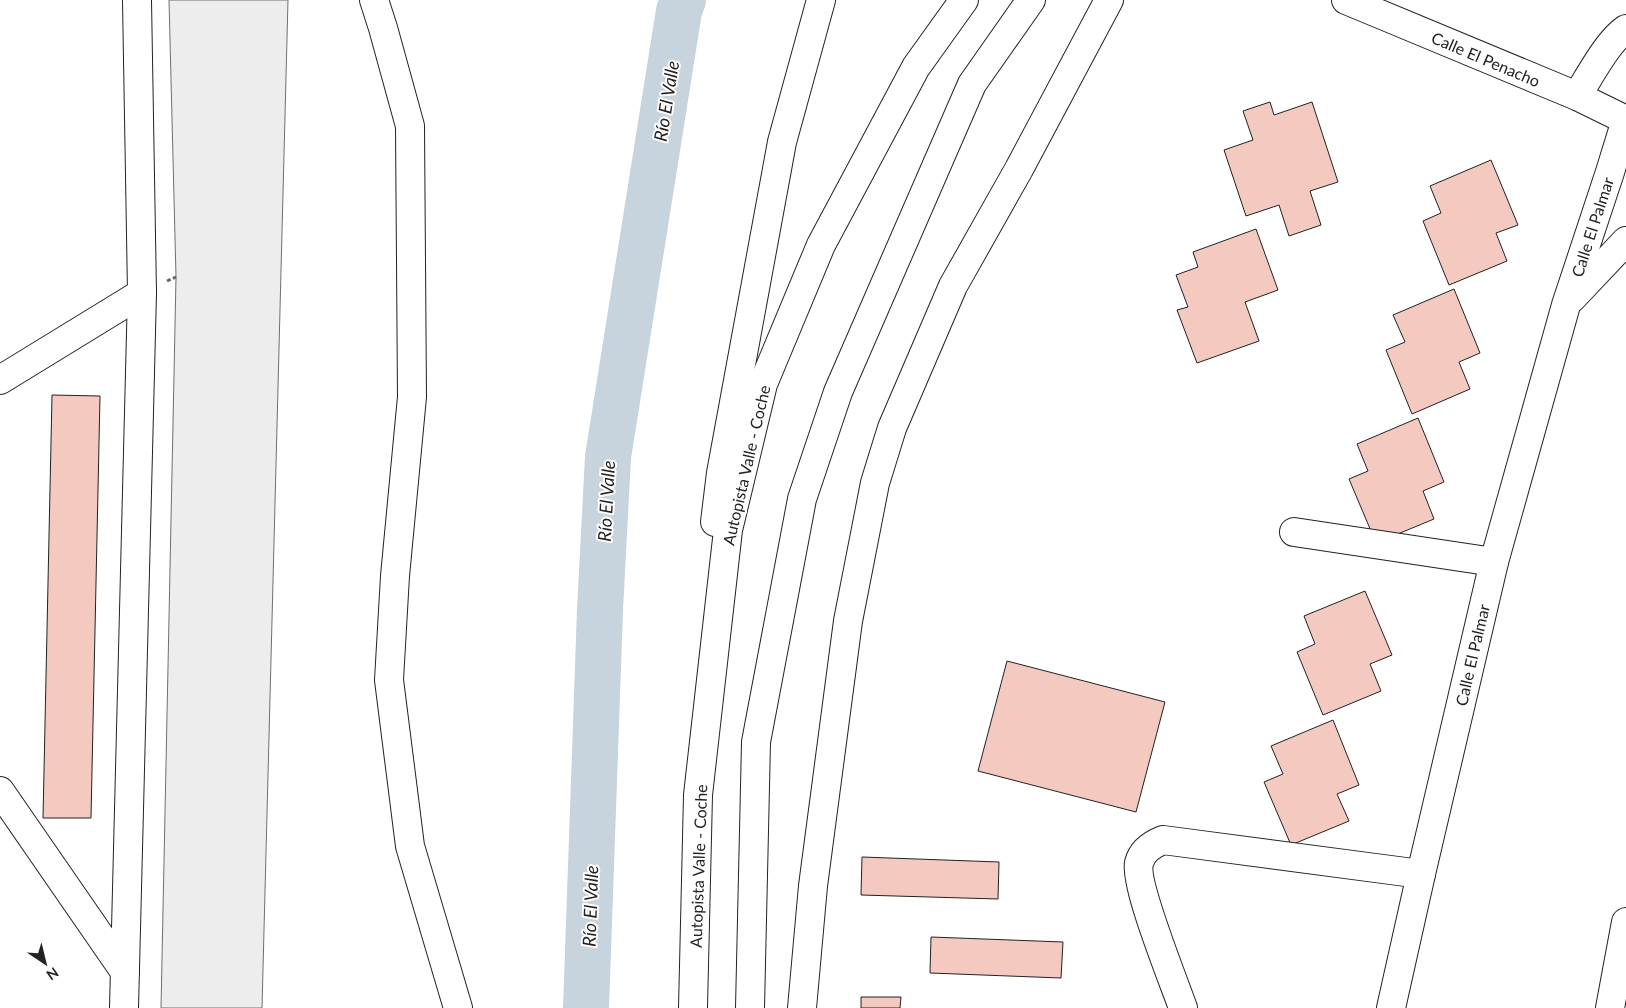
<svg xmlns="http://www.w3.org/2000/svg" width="1626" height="1008" font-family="Lato,sans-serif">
<rect width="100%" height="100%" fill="#fff"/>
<!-- parking -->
<polygon fill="#ededed" stroke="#6f6f6f" points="169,0 288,0 262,1008 161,1008 176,277"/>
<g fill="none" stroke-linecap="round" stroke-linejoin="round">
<!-- river -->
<polyline stroke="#c7d3dd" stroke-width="46" points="586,1008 600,610 608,457 679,11 683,0"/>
</g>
<!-- building -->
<g fill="#f3c9c0" stroke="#222">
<polygon points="1270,102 1274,115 1312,102 1338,182 1310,191 1321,225 1289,236 1279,205 1246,216 1224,150 1253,140 1243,111"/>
<polygon points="1491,160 1518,225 1496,233 1507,261 1449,285 1423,221 1441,213 1430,186"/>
<polygon points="1256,229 1278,290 1245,302 1259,341 1197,363 1177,310 1188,307 1176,275 1198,267 1193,252"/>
<polygon points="1454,289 1480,353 1459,362 1470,389 1412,414 1386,350 1405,342 1393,315"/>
<polygon points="52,395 100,396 91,818 43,818"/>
<polygon points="1418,418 1444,482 1423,491 1434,519 1376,543 1349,479 1368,471 1357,444"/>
<polygon points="1365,591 1392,655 1370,664 1381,691 1323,715 1297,652 1315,644 1304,616"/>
<polygon points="1007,661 1165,702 1136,812 978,771"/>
<polygon points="1333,720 1359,785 1337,794 1349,821 1291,845 1264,782 1283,774 1271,746"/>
<polygon points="862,857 999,862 998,899 861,895"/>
<polygon points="931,937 1063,942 1061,978 930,973"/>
<polygon points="861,997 901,997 900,1008 861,1008"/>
</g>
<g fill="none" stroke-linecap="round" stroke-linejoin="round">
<!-- minor casing -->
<g stroke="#222" stroke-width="30">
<g id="minor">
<polyline points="374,0 383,28 410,126 412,397 395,576 389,680 410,846 458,1008"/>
<polyline points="1346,0 1577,96 1626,120"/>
<path d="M1577,96C1590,76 1607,42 1626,29"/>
<polyline points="1572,298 1626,241"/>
<polyline points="0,380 142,293"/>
<polyline points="1294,532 1494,562"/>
<polyline points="0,791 125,972"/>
<polyline points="124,1008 142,293 137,0"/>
<path d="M1183,1008C1174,982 1134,884 1139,863C1142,851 1153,844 1163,840L1421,874"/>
<polyline points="1391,1008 1421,874 1494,562 1566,305 1610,172 1626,120"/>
<polyline points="1610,1008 1626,922"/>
</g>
</g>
<!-- highway casing -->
<g stroke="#222" stroke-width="30">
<g id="highway">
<polyline points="715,522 721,473 782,142 821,0"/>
<polyline points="693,1008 698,795 728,530 763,384 821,245 916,67 964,0"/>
<polyline points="750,1008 756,742 802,499 838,392 972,84 1031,0"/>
<polyline points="802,1008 813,886 848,621 875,483 892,428 953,286 1019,169 1109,0"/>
</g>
</g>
<!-- path -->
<polyline stroke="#646464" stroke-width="3" stroke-dasharray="4 2.5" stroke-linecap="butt" points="167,281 176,277"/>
<!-- minor -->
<use href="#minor" stroke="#fff" stroke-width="28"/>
<!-- highway -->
<use href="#highway" stroke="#fff" stroke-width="28"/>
</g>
<g text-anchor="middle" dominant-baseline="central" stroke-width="4" stroke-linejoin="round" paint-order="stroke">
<!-- street labels -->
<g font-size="16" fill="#222" stroke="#fff">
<text transform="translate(1486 59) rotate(23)">Calle El Penacho</text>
<text transform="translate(1592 227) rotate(-72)">Calle El Palmar</text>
<text transform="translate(746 465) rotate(-77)">Autopista Valle - Coche</text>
<text transform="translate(1472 655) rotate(-77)">Calle El Palmar</text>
<text transform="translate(698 866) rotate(-88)">Autopista Valle - Coche</text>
</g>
<!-- water labels -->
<g font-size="18" font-style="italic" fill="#222" stroke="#fff">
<text transform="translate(666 101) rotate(-81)">Río El Valle</text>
<text transform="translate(606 501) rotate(-87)">Río El Valle</text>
<text transform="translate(590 906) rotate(-88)">Río El Valle</text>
</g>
</g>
<!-- north arrow -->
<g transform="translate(45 963) rotate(145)" stroke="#ffffff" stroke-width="4" paint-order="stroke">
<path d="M0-4L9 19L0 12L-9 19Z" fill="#222222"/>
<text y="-8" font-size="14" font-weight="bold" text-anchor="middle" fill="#222222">N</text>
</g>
</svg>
